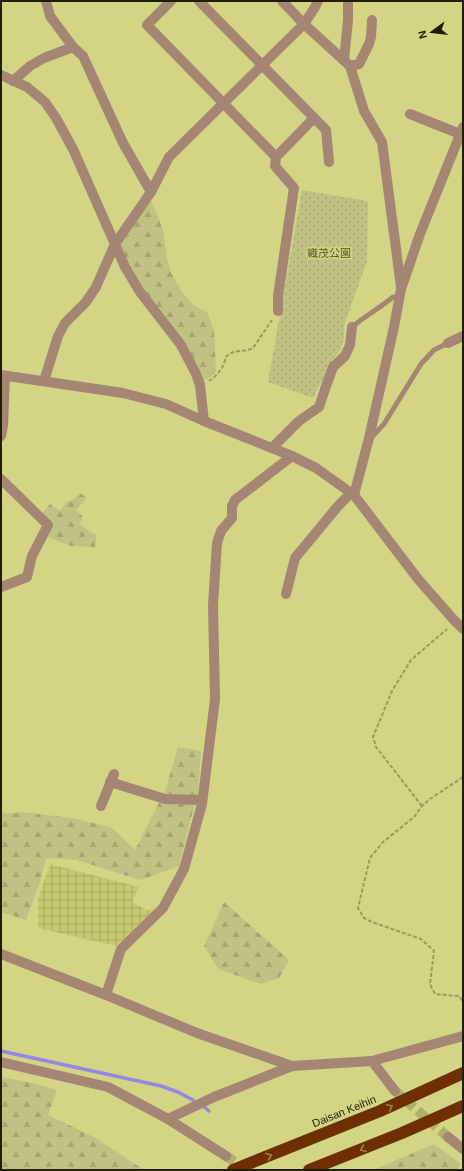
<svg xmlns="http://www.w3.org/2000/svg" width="464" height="1171" font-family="Helvetica,'Noto Sans JP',sans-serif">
<defs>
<pattern id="industrial-grid" width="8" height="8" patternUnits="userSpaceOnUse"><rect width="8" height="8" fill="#c7c970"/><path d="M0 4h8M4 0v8" fill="none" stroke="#aaac5f"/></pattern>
<pattern id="green-dots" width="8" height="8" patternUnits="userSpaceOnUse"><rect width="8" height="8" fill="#bfc282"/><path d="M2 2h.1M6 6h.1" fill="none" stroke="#a4a66e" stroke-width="1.8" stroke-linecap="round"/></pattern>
<pattern id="forest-firs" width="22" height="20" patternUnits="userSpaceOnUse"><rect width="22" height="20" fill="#bfc282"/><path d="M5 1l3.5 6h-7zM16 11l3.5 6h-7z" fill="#a4a66e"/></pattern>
</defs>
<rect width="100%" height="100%" fill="#d3d585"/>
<!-- industrial -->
<polygon fill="url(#industrial-grid)" points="50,864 139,887 132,902 147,910 155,909 116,946 38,928 38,899"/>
<!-- green -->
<polygon fill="url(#green-dots)" points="302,190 368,201 367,261 344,326 344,339 340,351 333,359 313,398 268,382"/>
<!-- forest -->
<g fill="url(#forest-firs)">
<polygon points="150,199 159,219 164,234 166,254 171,273 182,292 193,305 207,312 214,330 216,371 210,377 203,381 128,266 119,244"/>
<polygon points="80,493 87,498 76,510 83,517 80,524 92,533 97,535 95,547 71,546 48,537 53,524 42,514 50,504 60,511 66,502 74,499"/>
<polygon points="178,747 201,751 198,792 179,866 141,880 76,860 46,858 39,885 26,920 1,912 1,814 22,812 71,818 111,827 135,850 165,791"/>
<polygon points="224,902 289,960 279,978 261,984 218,969 204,946"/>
<polygon points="1,1077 33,1083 57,1090 48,1115 96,1138 144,1170 1,1170"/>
<polygon points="434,1144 461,1164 456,1170 373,1170"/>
</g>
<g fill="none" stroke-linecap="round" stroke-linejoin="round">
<!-- stream -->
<g stroke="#9687e5" stroke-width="3.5">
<polyline points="1,1051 161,1086 178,1092 193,1100"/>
<polyline points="204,1107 209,1111"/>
</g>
<!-- minor-tunnel -->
<g stroke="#afb16a" stroke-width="10" stroke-dasharray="10 5" stroke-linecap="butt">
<polyline points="395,1091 448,1137"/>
<polyline points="226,1156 247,1170"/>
</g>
<!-- path -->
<g stroke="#9a9c5b" stroke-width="2" stroke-dasharray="4 2" stroke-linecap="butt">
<path d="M209,381C215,377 221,371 224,364C225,361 225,357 228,355C232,350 246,352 253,348L272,320"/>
<polyline points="463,777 430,799 422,806 414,817 383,842 370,858 358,908 364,918 372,922 421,939 434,951 430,984 435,994 459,996 463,1002"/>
<polyline points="422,806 376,747 373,737 392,691 411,660 447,629"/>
</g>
<!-- service -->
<g stroke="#a58675" stroke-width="5">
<path d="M352,327C365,316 380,308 393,297L400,298"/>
<polyline points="371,438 384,424 421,364 434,350 448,343"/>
</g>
<!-- minor -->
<g stroke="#a58675" stroke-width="10">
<polyline points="46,1 50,16 73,47 83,56 123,143 151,192"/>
<polyline points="171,1 147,25 276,157 314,118"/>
<polyline points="199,1 326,130 329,162"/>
<polyline points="282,1 304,24 350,66 364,111 382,142 401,287"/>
<polyline points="344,60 348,20 348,3"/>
<polyline points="350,66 359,64 369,44 371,37 372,20"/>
<polyline points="1,75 27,87 45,102 56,118 73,149 125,267 140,292 181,345 196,374 200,385 204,421"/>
<polyline points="13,81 30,66 44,58 73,47"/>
<polyline points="410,114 460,134"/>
<polyline points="276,157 275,166 294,188 278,296 278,311"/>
<polyline points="448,343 463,336"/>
<polyline points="1,375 123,393 166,404 204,421 292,456 316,468 354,495 418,579 453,619 463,629"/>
<polyline points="44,381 58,336 65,323 86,302 96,287 115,244 151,192 169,157 304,24 315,7 318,1"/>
<polyline points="1,436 3,426 5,376"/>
<polyline points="272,448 299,421 319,407 326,386 333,367 345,356 350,345 352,327"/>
<polyline points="1,479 48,525 32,556 27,577 1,587"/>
<polyline points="354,495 369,438 394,327 401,289 420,234 463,127"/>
<polyline points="286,594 295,558 338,506 351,493"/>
<polyline points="110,782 165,799 202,800"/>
<polyline points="101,806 114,774"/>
<polyline points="1,954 106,995 197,1033 292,1066"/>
<polyline points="106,995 121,949 163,908 184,869 202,804 215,699 213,605 217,543 221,531 232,518 232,506 235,500 292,456"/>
<polyline points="372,1061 395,1091"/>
<polyline points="1,1062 108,1087 168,1119 226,1156"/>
<polyline points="168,1119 214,1097 292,1066 372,1061 463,1036"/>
<polyline points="448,1137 463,1149"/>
</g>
<!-- motorway -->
<g stroke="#6e3001" stroke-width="12">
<polyline points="233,1170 380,1111 463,1073"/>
<polyline points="309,1170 402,1133 463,1106"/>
</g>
</g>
<!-- one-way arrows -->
<defs><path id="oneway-chevron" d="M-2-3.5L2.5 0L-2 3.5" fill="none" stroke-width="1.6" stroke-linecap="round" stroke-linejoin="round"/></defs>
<g stroke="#a08243">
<use href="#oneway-chevron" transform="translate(390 1107) rotate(-25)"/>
<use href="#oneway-chevron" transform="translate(363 1149) rotate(158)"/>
<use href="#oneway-chevron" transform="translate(269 1156) rotate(-22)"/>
</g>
<g text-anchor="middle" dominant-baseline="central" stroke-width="3" stroke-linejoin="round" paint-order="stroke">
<!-- park labels -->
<g font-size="11" fill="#555628" stroke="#d3d585">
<text x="329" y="253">織茂公園</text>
</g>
<!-- street labels -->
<g font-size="11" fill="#1f1f00" stroke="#d3d585">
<text transform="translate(344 1111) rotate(-22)">Daisan Keihin</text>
</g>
</g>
<!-- border -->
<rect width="464" height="1171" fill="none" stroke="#1f1f00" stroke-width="4"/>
<!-- north arrow -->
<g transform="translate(432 32) rotate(255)" stroke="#d3d585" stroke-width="3" paint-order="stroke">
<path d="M0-3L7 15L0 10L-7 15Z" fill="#1f1f00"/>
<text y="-6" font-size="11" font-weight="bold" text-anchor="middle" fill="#1f1f00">N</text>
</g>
</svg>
